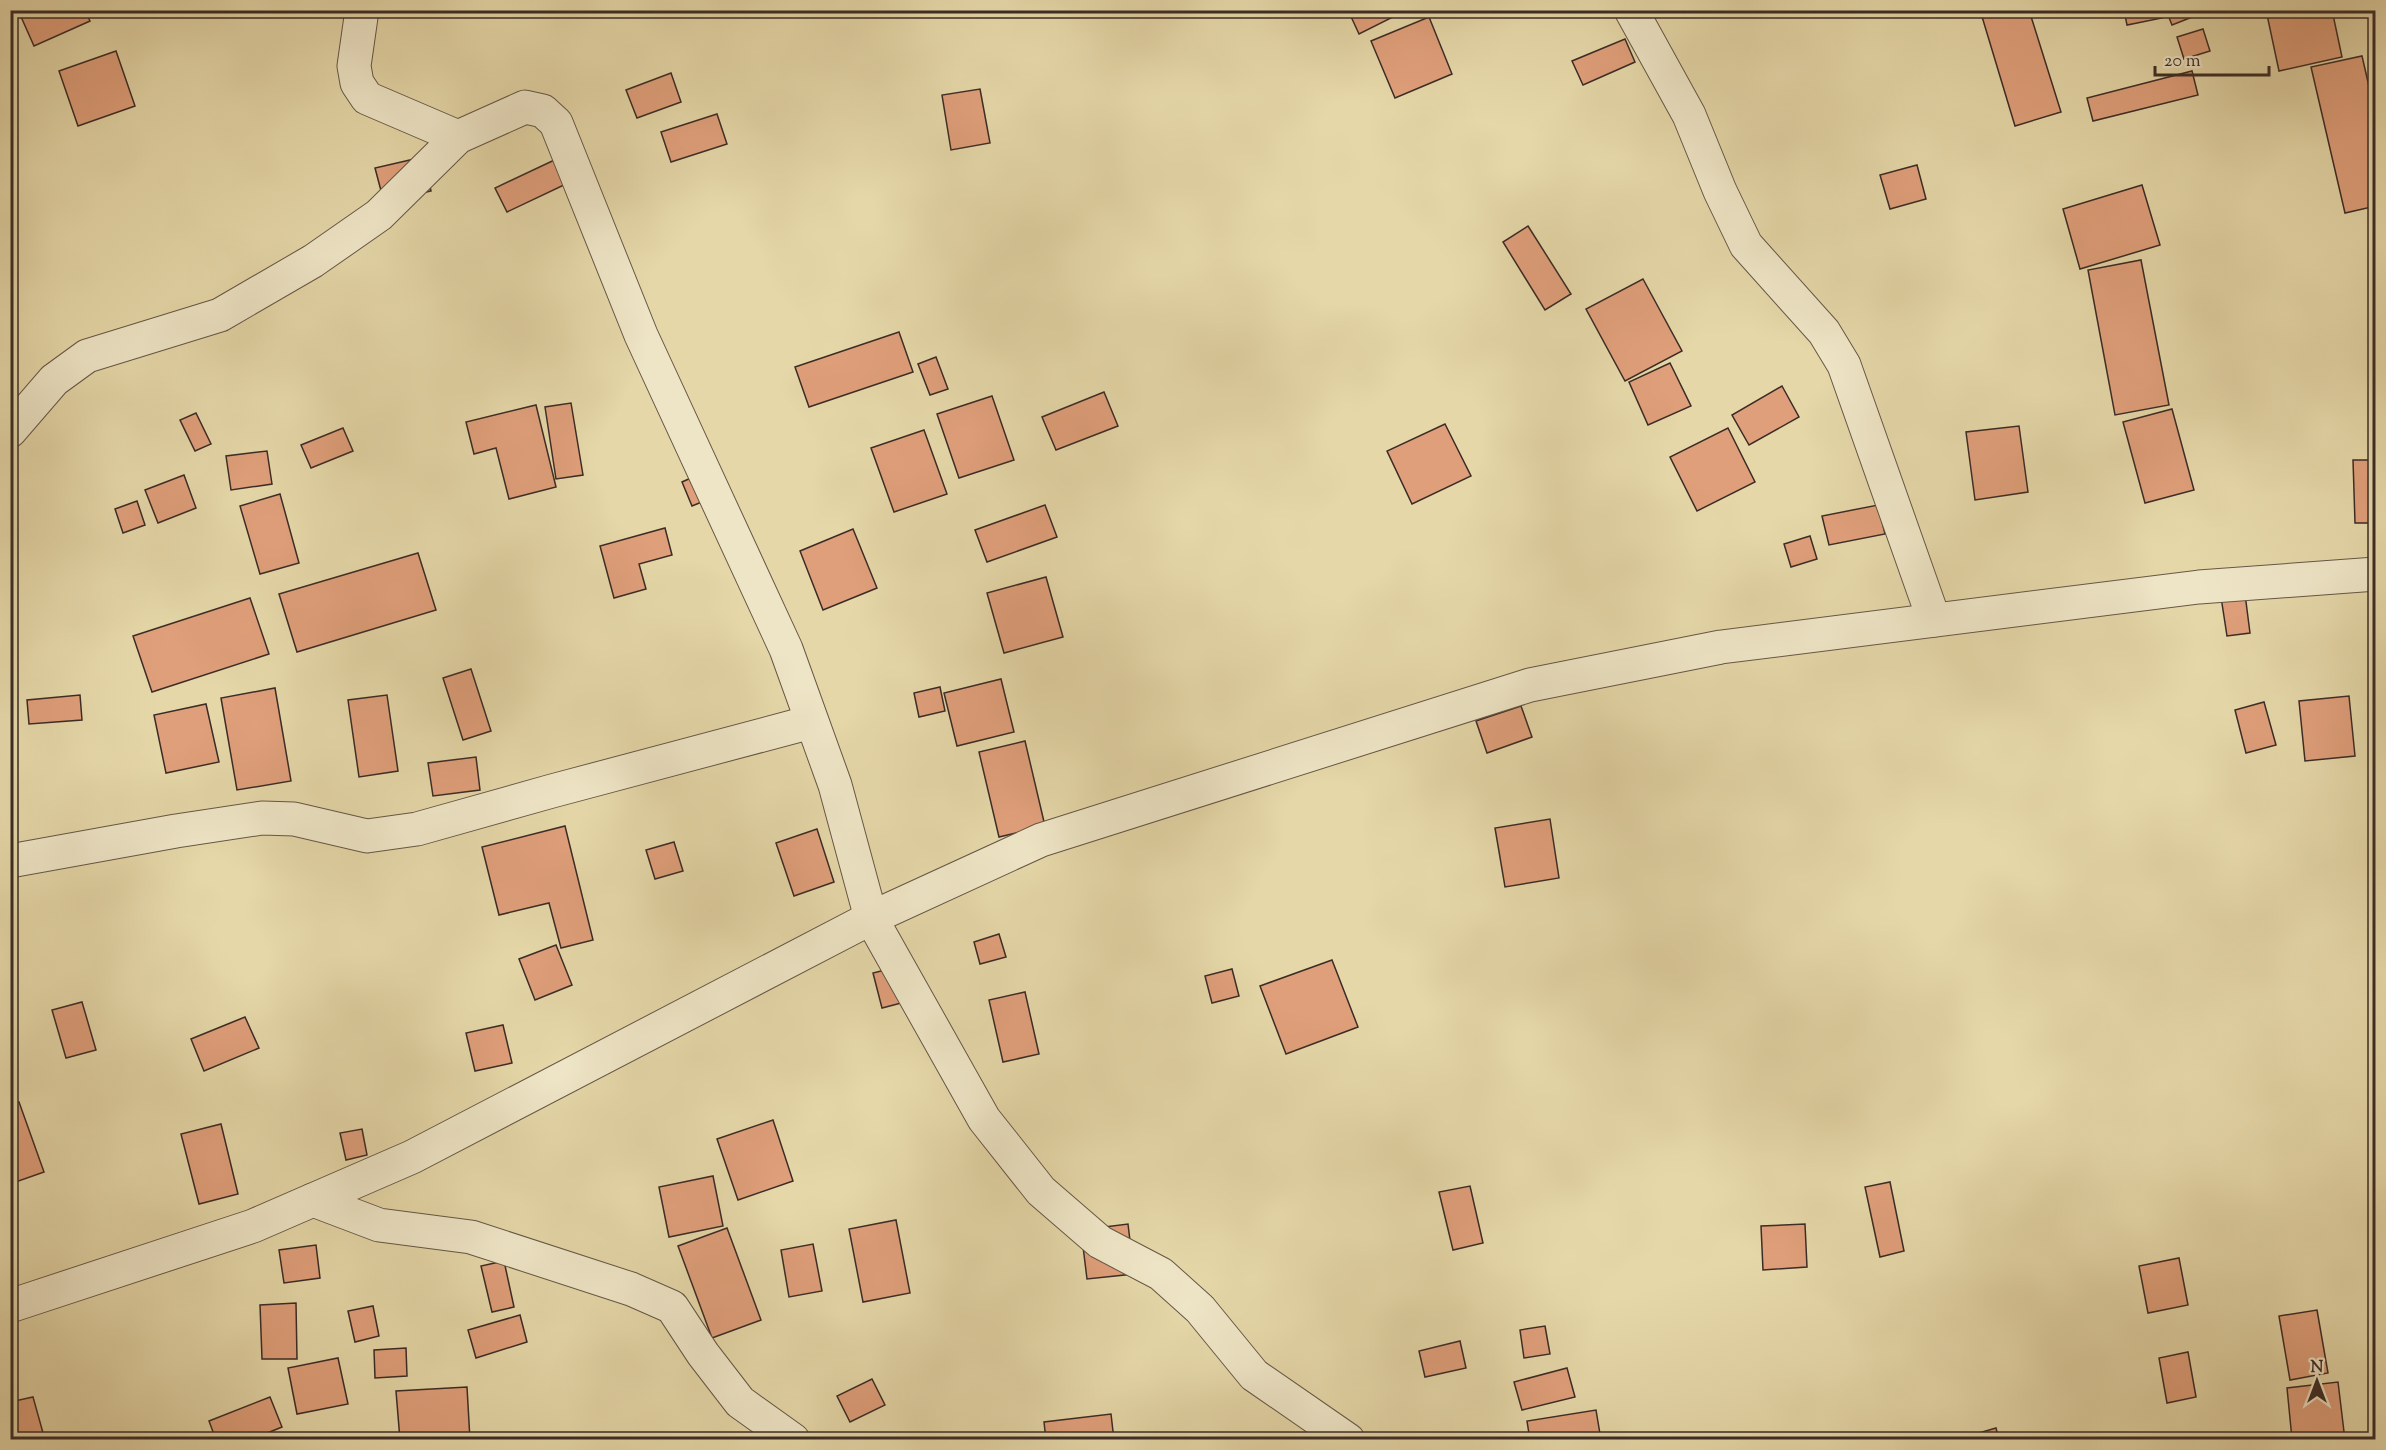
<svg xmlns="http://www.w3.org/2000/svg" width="2386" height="1450" font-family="'Sorts Mill Goudy',serif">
<rect width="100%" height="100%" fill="#e5d7a8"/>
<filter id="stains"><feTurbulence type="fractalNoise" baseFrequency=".00333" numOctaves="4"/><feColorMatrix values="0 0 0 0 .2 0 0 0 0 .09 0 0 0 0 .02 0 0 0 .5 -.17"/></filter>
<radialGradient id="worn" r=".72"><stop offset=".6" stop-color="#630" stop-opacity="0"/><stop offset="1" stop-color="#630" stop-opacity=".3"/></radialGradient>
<!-- building -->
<g fill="#df9f7a" stroke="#3b2c26" stroke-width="1.5">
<polygon points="18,10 85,10 90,21 34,46"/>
<polygon points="1348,10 1387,10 1391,18 1359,34"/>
<polygon points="1980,10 2029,10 2061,112 2015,126"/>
<polygon points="2124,10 2161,10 2162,18 2127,25"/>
<polygon points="2166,10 2210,10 2172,25"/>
<polygon points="2266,10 2332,10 2342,57 2279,71"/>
<polygon points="1429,17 1452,74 1395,98 1371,41"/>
<polygon points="2203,29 2210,51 2184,59 2177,37"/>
<polygon points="1625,39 1635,62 1583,85 1572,61"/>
<polygon points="116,51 135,106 78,126 59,71"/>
<polygon points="2362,56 2376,117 2376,206 2345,213 2311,67"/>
<polygon points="2192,71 2198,95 2093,121 2087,98"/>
<polygon points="671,73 681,102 637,118 626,90"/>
<polygon points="980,89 990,143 951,150 942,95"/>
<polygon points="717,114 727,144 671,162 661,132"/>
<polygon points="563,156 566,184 507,212 495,188"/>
<polygon points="423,157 431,191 384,202 375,168"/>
<polygon points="1917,165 1926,199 1890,209 1880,175"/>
<polygon points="2142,185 2160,245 2080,269 2063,209"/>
<polygon points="1528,226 1571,294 1545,310 1503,242"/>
<polygon points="2141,260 2169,405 2115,415 2088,270"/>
<polygon points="1643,279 1682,351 1625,381 1586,309"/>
<polygon points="899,332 913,372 809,407 795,367"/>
<polygon points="936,357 948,389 930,395 918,364"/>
<polygon points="1670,363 1691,406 1648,425 1629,382"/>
<polygon points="1782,386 1799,417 1749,445 1732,415"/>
<polygon points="1104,392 1118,426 1056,450 1042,417"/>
<polygon points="992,396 1014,460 959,478 937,414"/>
<polygon points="571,403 583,475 556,479 545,407"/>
<polygon points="536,405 556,487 509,499 496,448 474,454 466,422"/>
<polygon points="2172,409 2194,490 2145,503 2123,422"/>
<polygon points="196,413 211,444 195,451 180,420"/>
<polygon points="1445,424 1471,476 1412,504 1387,451"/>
<polygon points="2019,426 2028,492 1975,500 1966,432"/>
<polygon points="343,428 353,451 311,468 301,445"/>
<polygon points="1728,428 1755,482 1697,511 1670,457"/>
<polygon points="924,430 947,494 894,512 871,448"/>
<polygon points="267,451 272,484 231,490 226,456"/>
<polygon points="2353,460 2376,460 2376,523 2355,523"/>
<polygon points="709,470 719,495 692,506 682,482"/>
<polygon points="184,475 196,508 158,523 145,490"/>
<polygon points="280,494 299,563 260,574 240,506"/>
<polygon points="137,501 145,525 123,533 115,509"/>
<polygon points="1045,505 1057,537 987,562 975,530"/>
<polygon points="1878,505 1885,534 1829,545 1822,516"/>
<polygon points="665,528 672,555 639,564 646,589 614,598 600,546"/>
<polygon points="853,529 877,588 823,610 800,551"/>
<polygon points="1810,536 1817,559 1791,567 1784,544"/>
<polygon points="418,553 436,610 297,652 279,594"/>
<polygon points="1046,577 1063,637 1004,653 987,593"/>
<polygon points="2245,594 2250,633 2227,636 2221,597"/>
<polygon points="250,598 269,654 152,692 133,636"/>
<polygon points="471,669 491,731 463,740 443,678"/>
<polygon points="1001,679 1014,732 957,746 944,693"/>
<polygon points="940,687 945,711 919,717 914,693"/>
<polygon points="275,688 291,781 237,790 221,698"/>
<polygon points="80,695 82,720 29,724 27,700"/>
<polygon points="387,695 398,771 359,777 348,700"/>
<polygon points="2349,696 2355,756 2305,761 2299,701"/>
<polygon points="2264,702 2276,745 2246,753 2235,710"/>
<polygon points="206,704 219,762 166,773 154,715"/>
<polygon points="1521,706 1532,737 1487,753 1476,721"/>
<polygon points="1025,741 1045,826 999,837 979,752"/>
<polygon points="476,757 480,790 433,796 428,763"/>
<polygon points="1550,819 1559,878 1505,887 1495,828"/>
<polygon points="565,826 593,940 561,948 549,903 499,915 482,847"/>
<polygon points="817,829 834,882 794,896 776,843"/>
<polygon points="674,842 683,871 655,879 646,850"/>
<polygon points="999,934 1006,957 980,964 974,942"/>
<polygon points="556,945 572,985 535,1000 519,959"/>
<polygon points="1332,960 1358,1027 1286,1054 1260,986"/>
<polygon points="901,966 909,1001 882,1008 873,973"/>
<polygon points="1232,969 1239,996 1212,1003 1205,976"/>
<polygon points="1025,992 1039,1054 1003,1062 989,1000"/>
<polygon points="82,1002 96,1050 66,1058 52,1010"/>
<polygon points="245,1017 259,1048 204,1071 191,1039"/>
<polygon points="503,1025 512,1063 475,1071 466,1033"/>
<polygon points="19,1102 44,1172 10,1184 10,1105"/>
<polygon points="773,1120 793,1181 738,1200 717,1139"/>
<polygon points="221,1124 238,1194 199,1204 181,1134"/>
<polygon points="362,1129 367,1155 346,1160 340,1133"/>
<polygon points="713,1176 723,1226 669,1237 659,1187"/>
<polygon points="1890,1182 1904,1251 1880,1257 1865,1187"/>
<polygon points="1470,1186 1483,1243 1453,1250 1439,1192"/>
<polygon points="896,1220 910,1293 863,1302 849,1229"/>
<polygon points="1128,1224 1134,1274 1087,1279 1081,1230"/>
<polygon points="1805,1224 1807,1267 1763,1270 1761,1226"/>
<polygon points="727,1228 761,1320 712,1338 678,1246"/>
<polygon points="813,1244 822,1291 789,1297 781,1250"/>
<polygon points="316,1245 320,1278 284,1283 279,1250"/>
<polygon points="2179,1258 2188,1305 2148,1313 2139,1266"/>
<polygon points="504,1261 514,1307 492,1312 481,1266"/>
<polygon points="296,1303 297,1359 262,1359 260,1305"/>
<polygon points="373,1306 379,1336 355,1342 348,1311"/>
<polygon points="2317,1310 2328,1373 2290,1380 2279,1316"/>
<polygon points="520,1315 527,1342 476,1358 468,1330"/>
<polygon points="1545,1326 1550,1354 1524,1358 1520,1330"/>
<polygon points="1460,1341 1466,1368 1425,1377 1419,1351"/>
<polygon points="406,1348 407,1376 375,1378 374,1350"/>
<polygon points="2188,1352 2196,1397 2167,1403 2159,1358"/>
<polygon points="338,1358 348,1404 297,1414 288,1368"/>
<polygon points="1567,1368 1575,1397 1522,1410 1514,1382"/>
<polygon points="872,1379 885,1405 850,1422 837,1396"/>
<polygon points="2338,1382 2345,1440 2308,1440 2308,1438 2292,1439 2287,1388"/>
<polygon points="467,1387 470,1440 400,1440 396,1391"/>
<polygon points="33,1397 45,1440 10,1440 10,1402"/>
<polygon points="270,1397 282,1427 250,1440 216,1440 209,1421"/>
<polygon points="1596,1410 1601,1440 1530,1440 1527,1421"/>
<polygon points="1111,1414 1114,1440 1046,1440 1044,1422"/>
<polygon points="1996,1428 1999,1440 1955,1440"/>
</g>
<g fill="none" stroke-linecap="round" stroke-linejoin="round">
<!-- street casing -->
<g stroke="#665746" stroke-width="35">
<g id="street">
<polyline points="362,10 354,66 357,83 367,98 458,137"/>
<polyline points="1631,10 1689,115 1720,191 1746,245 1824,332 1844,365 1934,620"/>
<polyline points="10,431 54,380 87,356 220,315 313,261 379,215 458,137 525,107 543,111 556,123 641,335 786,649 835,785 871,918 984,1119 1041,1191 1100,1242 1161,1274 1200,1309 1254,1375 1348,1440"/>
<polyline points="10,861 176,831 262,818 294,819 367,836 417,829 552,791 811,722"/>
<polyline points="313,1200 379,1225 471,1237 631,1289 672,1307 703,1354 740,1402 793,1440"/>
<polyline points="10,1306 253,1226 412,1157 871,918 1041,840 1530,685 1721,647 2199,587 2376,574"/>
</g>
</g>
<!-- street -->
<use href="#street" stroke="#eee5c6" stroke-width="33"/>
</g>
<!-- margin -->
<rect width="2386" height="1450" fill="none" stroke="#e5d7a8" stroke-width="36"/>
<rect x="12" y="12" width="2362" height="1426" fill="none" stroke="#3b2c26" stroke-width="3"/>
<rect x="18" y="18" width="2350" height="1414" fill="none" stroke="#3b2c26" stroke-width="1.5"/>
<!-- north arrow -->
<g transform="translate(2317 1381)" stroke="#eee5c6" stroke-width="4.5" paint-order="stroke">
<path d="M0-4.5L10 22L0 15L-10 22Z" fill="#3b2c26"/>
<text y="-9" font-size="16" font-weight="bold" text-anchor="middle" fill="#3b2c26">N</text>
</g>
<!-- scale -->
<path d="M2155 66v9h114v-9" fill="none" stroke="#3b2c26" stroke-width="3"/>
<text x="2164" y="66" font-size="18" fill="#3b2c26" stroke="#eee5c6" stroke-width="4.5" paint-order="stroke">20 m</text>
<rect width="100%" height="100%" filter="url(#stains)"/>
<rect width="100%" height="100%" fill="url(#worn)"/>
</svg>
